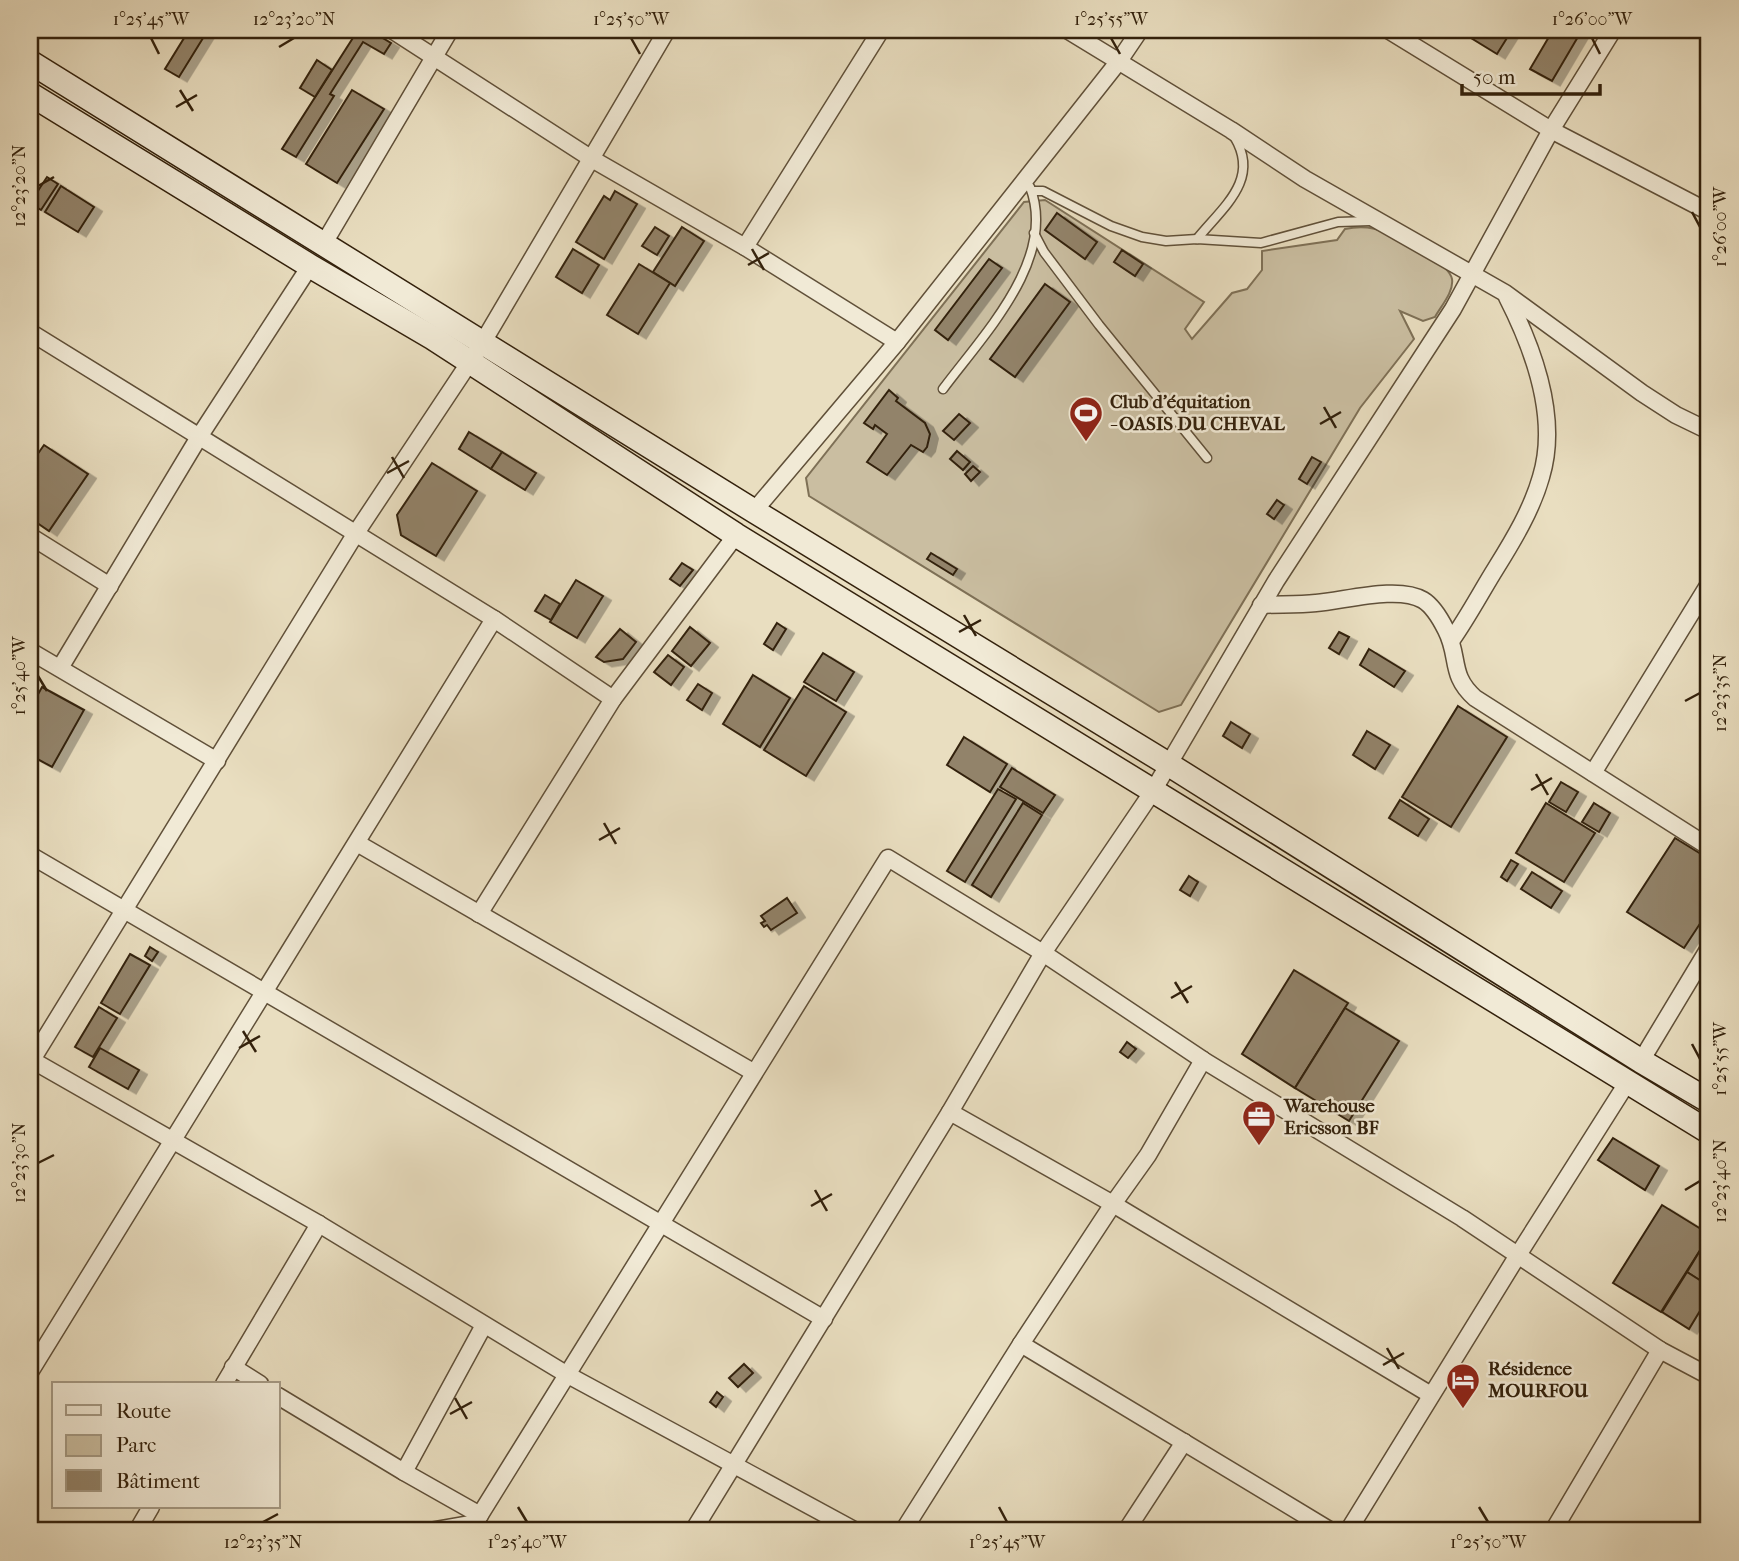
<svg xmlns="http://www.w3.org/2000/svg" width="1739" height="1561" font-family="'IM FELL French Canon',serif">
<defs>
<filter id="shadow"><feDropShadow dx="8" dy="4.5" stdDeviation="0" flood-color="#0004"/></filter>
</defs>
<rect width="100%" height="100%" fill="#e9dec0"/>
<filter id="stains"><feTurbulence type="fractalNoise" baseFrequency=".00286" numOctaves="4"/><feColorMatrix values="0 0 0 0 .2 0 0 0 0 .09 0 0 0 0 .02 0 0 0 .5 -.17"/></filter>
<radialGradient id="worn" r=".72"><stop offset=".6" stop-color="#630" stop-opacity="0"/><stop offset="1" stop-color="#630" stop-opacity=".3"/></radialGradient>
<!-- green -->
<path fill="#cabea1" stroke="#7e7056" stroke-width="2" d="M1045,200L1204,302L1185,329L1192,339L1232,293L1247,289L1262,270V251L1337,240L1345,229C1359,226 1374,227 1387,233C1403,239 1449,263 1452,279C1454,292 1441,306 1435,317L1423,321L1400,311L1414,339L1360,408L1181,705L1159,712L809,496L806,478L1024,202Z"/>
<!-- building -->
<g fill="#92836a" stroke="#33210c" stroke-width="2" filter="url(#shadow)">
<polygon points="189,30 208,30 179,77 165,69"/>
<polygon points="358,30 369,30 391,43 384,54 363,42 330,94 334,96 296,157 282,149"/>
<polygon points="1458,30 1512,30 1497,54"/>
<polygon points="1553,30 1582,30 1552,81 1530,69"/>
<polygon points="317,60 332,70 315,97 300,88"/>
<polygon points="352,90 384,109 337,183 306,164"/>
<polygon points="47,177 58,184 41,210 30,203"/>
<polygon points="61,186 94,207 78,232 45,212"/>
<polygon points="615,191 637,204 604,259 576,242 604,196 610,200"/>
<polygon points="1057,213 1097,242 1085,259 1045,230"/>
<polygon points="655,227 669,236 657,255 642,246"/>
<polygon points="682,227 704,241 675,286 653,272"/>
<polygon points="573,249 599,265 582,293 556,277"/>
<polygon points="1122,250 1143,264 1135,276 1114,262"/>
<polygon points="989,259 1002,268 948,340 935,330"/>
<polygon points="639,264 670,283 638,334 607,315"/>
<polygon points="1045,284 1070,302 1015,377 990,359"/>
<polygon points="889,390 898,398 896,401 925,423 930,434 927,447 923,452 911,445 887,475 867,462 887,434 875,425 873,429 864,423"/>
<polygon points="959,414 970,423 954,440 943,431"/>
<polygon points="469,432 502,452 491,469 459,449"/>
<polygon points="44,445 88,474 49,531 30,518 30,465"/>
<polygon points="957,451 970,462 963,470 950,459"/>
<polygon points="502,452 536,473 525,490 491,469"/>
<polygon points="1312,457 1321,462 1307,484 1299,479"/>
<polygon points="432,463 477,491 436,556 401,535 397,515"/>
<polygon points="973,466 980,472 971,481 965,474"/>
<polygon points="1277,500 1284,505 1274,519 1267,514"/>
<polygon points="931,553 957,569 953,575 927,559"/>
<polygon points="682,563 693,570 680,586 670,579"/>
<polygon points="576,580 603,596 577,638 550,622"/>
<polygon points="545,595 560,604 551,620 535,611"/>
<polygon points="777,623 786,629 773,650 764,644"/>
<polygon points="690,627 710,643 691,666 672,651"/>
<polygon points="620,629 636,642 623,659 604,662 596,657"/>
<polygon points="1339,632 1349,637 1339,654 1329,648"/>
<polygon points="1369,649 1405,671 1394,687 1360,665"/>
<polygon points="823,653 854,672 836,701 804,682"/>
<polygon points="668,655 684,667 671,685 654,672"/>
<polygon points="753,675 790,698 760,747 723,724"/>
<polygon points="698,684 712,693 702,710 687,700"/>
<polygon points="804,686 846,712 806,776 764,750"/>
<polygon points="42,687 84,710 52,767 30,755 30,709"/>
<polygon points="1458,706 1507,737 1451,827 1402,797"/>
<polygon points="1231,722 1250,734 1242,748 1223,736"/>
<polygon points="1367,731 1390,745 1375,769 1353,755"/>
<polygon points="964,737 1007,764 990,792 947,765"/>
<polygon points="1012,768 1055,795 1043,813 1000,787"/>
<polygon points="1561,782 1578,792 1566,812 1549,802"/>
<polygon points="998,789 1016,799 965,882 947,871"/>
<polygon points="1400,800 1429,819 1418,836 1389,818"/>
<polygon points="1023,803 1042,815 991,897 972,885"/>
<polygon points="1546,803 1595,833 1564,882 1516,853"/>
<polygon points="1594,803 1610,813 1599,832 1582,822"/>
<polygon points="1675,838 1709,859 1709,910 1684,948 1627,912"/>
<polygon points="1511,860 1518,864 1507,881 1501,877"/>
<polygon points="1532,872 1562,891 1551,908 1521,889"/>
<polygon points="1189,876 1198,882 1190,896 1180,890"/>
<polygon points="787,898 797,913 771,930 767,925 764,927 761,923 765,921 761,916"/>
<polygon points="150,947 158,952 152,961 145,956"/>
<polygon points="130,954 150,965 120,1014 101,1003"/>
<polygon points="1294,970 1348,1003 1295,1088 1242,1054"/>
<polygon points="99,1007 117,1018 93,1057 75,1047"/>
<polygon points="1345,1008 1399,1041 1349,1121 1295,1088"/>
<polygon points="1127,1042 1136,1049 1128,1058 1120,1052"/>
<polygon points="100,1048 139,1070 128,1089 89,1067"/>
<polygon points="1613,1138 1659,1166 1645,1190 1598,1160"/>
<polygon points="1662,1205 1709,1234 1709,1236 1661,1312 1613,1283"/>
<polygon points="1704,1244 1709,1247 1709,1268 1701,1281 1687,1272"/>
<polygon points="1687,1272 1709,1286 1709,1296 1689,1329 1662,1312"/>
<polygon points="744,1364 753,1373 738,1387 729,1378"/>
<polygon points="717,1392 723,1397 716,1407 710,1402"/>
</g>
<g fill="none" stroke-linecap="round" stroke-linejoin="round">
<!-- lane casing -->
<g stroke="#605039" stroke-width="11">
<g id="lane">
<polyline points="1032,191 1043,191 1111,226 1142,237 1166,241 1197,239 1261,243 1338,222 1370,221"/>
<polyline points="1034,233 1044,252 1099,325 1207,458"/>
<path d="M1197,239C1223,207 1260,180 1235,138"/>
<path d="M943,389C983,335 1058,259 1030,187"/>
<polyline points="407,1531 476,1519"/>
</g>
</g>
<!-- street casing -->
<g stroke="#605039" stroke-width="19">
<g id="street">
<polyline points="392,30 592,159 745,247 897,342"/>
<polyline points="1067,30 1231,130 1305,179 1505,293 1642,393 1676,415 1709,431"/>
<polyline points="1388,30 1551,130 1709,212"/>
<polyline points="323,245 450,30"/>
<polyline points="745,247 881,30"/>
<polyline points="30,332 494,619 613,699"/>
<polyline points="754,511 897,342 1119,61 1140,30"/>
<polyline points="30,536 110,586"/>
<path d="M1261,605C1279,604 1298,605 1316,603C1344,601 1398,585 1423,600C1433,606 1441,620 1446,630C1460,657 1449,675 1475,698L1709,847"/>
<path d="M1451,641C1468,617 1481,592 1496,568C1514,539 1532,509 1541,477C1559,418 1533,348 1507,297"/>
<polyline points="30,651 217,761"/>
<polyline points="60,668 199,437 310,266"/>
<polyline points="1593,773 1709,584"/>
<polyline points="357,843 753,1072"/>
<polyline points="30,855 824,1319"/>
<polyline points="479,914 613,699 736,535"/>
<polyline points="30,1059 319,1224 566,1374 856,1531"/>
<polyline points="1641,1061 1709,948"/>
<polyline points="30,1063 356,533 483,342 667,30"/>
<polyline points="950,1112 1113,1204 1431,1395"/>
<polyline points="1021,1344 1331,1531"/>
<polyline points="233,1367 260,1384"/>
<polyline points="30,1372 494,619"/>
<polyline points="224,1384 319,1224"/>
<polyline points="278,1396 404,1472 480,1515"/>
<polyline points="404,1472 484,1325"/>
<polyline points="137,1531 151,1507"/>
<polyline points="470,1531 888,858 1043,953 1203,1060 1462,1218 1660,1350 1709,1376"/>
<polyline points="693,1531 950,1112 1043,953 1153,791 1276,581 1453,309 1551,130 1613,30"/>
<polyline points="903,1531 1021,1344 1113,1204 1148,1155 1203,1060"/>
<polyline points="1126,1531 1184,1442"/>
<polyline points="1348,1531 1518,1255 1627,1083"/>
<polyline points="1553,1531 1660,1350"/>
</g>
</g>
<!-- secondary casing -->
<g stroke="#33210c" stroke-width="26">
<g id="secondary">
<polyline points="30,62 754,511 1168,764 1641,1061 1709,1101"/>
<polyline points="30,94 310,266 433,338 736,535 1709,1132"/>
</g>
</g>
<!-- lane -->
<use href="#lane" stroke="#f1ead6" stroke-width="8"/>
<!-- street -->
<use href="#street" stroke="#f1ead6" stroke-width="16"/>
<!-- secondary -->
<use href="#secondary" stroke="#f1ead6" stroke-width="23"/>
</g>
<!-- ticks -->
<path fill="none" stroke="#33210c" stroke-width="2.5" d="M151,38L159,54M631,38L640,54M1111,38L1120,54M1592,38L1600,54M279,47L294,38M180,90L193,111M176,107L197,95M38,186L54,177M1692,212L1700,227M752,249L764,270M748,265L769,253M1324,407L1336,428M1320,424L1341,412M392,457L404,478M387,473L409,461M964,615L976,636M959,632L981,620M38,676L47,691M1685,701L1700,693M1536,774L1548,795M1531,790L1552,778M604,823L616,844M599,840L620,828M1175,982L1188,1003M1171,998L1192,986M243,1031L256,1052M1692,1044L1700,1059M239,1048L260,1036M38,1163L54,1155M815,1190L827,1211M1685,1190L1700,1181M811,1206L832,1194M1387,1348L1399,1369M1383,1365L1404,1353M455,1398L467,1419M450,1414L472,1402M518,1507L527,1522M999,1507L1007,1522M1479,1507L1488,1522M263,1522L278,1514"/>
<!-- icons -->
<defs>
<g id="stadium-pin" transform="scale(1.75)"><path d="M0 17L-7.5 6A9.5 9.5 0 1 1 7.5 6Z" fill="#8f2418" stroke="#f1ead6"/><path d="M0-5a6.5 5 0 1 0 0 10a6.5 5 0 1 0 0-10ZM-3.5-1.8h7v3.6h-7Z" fill="#fff"/></g>
<g id="office-pin" transform="scale(1.75)"><path d="M0 17L-7.5 6A9.5 9.5 0 1 1 7.5 6Z" fill="#8f2418" stroke="#f1ead6"/><path d="M-6-3h4V-5.5h4V-3h4V5H-6ZM-1-4.5V-3h2v-1.5ZM-6 0V1H6V0Z" fill="#fff"/></g>
<g id="hotel-pin" transform="scale(1.75)"><path d="M0 17L-7.5 6A9.5 9.5 0 1 1 7.5 6Z" fill="#8f2418" stroke="#f1ead6"/><path d="M-6-4.5h1.5V1H6V5H4.5V3h-9V5H-6ZM-4 0a1.8 1.8 0 1 1 3.6 0ZM.5 0V-2.5h3Q6-2.5 6 0Z" fill="#fff"/></g>
</defs>
<g fill-rule="evenodd">
<use href="#stadium-pin" x="1086" y="413"/>
<use href="#office-pin" x="1259" y="1117"/>
<use href="#hotel-pin" x="1463" y="1380"/>
</g>
<g text-anchor="middle" dominant-baseline="central" stroke-width="5" stroke-linejoin="round" paint-order="stroke">
<!-- poi labels -->
<g font-size="19" font-weight="bold" fill="#33210c" stroke="#f1ead6" text-anchor="start">
<text x="1110" y="402">Club d'équitation<tspan x="1110" dy="22">- OASIS DU CHEVAL</tspan></text>
<text x="1284" y="1106">Warehouse<tspan x="1284" dy="22">Ericsson BF</tspan></text>
<text x="1488" y="1369">Résidence<tspan x="1488" dy="22">MOURFOU</tspan></text>
</g>
</g>
<!-- margin -->
<rect width="1739" height="1561" fill="none" stroke="#e9dec0" stroke-width="77"/>
<!-- legend -->
<rect x="52" y="1382" width="228" height="126" fill="#f1ead6" stroke="#a59a85" stroke-width="2"/>
<rect x="66" y="1405" width="35" height="10" fill="#f1ead6" stroke="#a59a85" stroke-width="2"/>
<text x="116" y="1418" font-size="21" fill="#33210c">Route</text>
<rect x="66" y="1435" width="35" height="21" fill="#cabea1" stroke="#a59a85" stroke-width="2"/>
<text x="116" y="1452" font-size="21" fill="#33210c">Parc</text>
<rect x="66" y="1470" width="35" height="21" fill="#92836a" stroke="#a59a85" stroke-width="2"/>
<text x="116" y="1488" font-size="21" fill="#33210c">Bâtiment</text>
<!-- scale -->
<path d="M1462 84v10h138v-10" fill="none" stroke="#33210c" stroke-width="3.5"/>
<text x="1473" y="84" font-size="21" fill="#33210c" stroke="#f1ead6" stroke-width="5" paint-order="stroke">50 m</text>
<rect x="38" y="38" width="1662" height="1484" fill="none" stroke="#33210c" stroke-width="2.5"/>
<g font-size="18" text-anchor="middle" fill="#33210c">
<text x="151" y="25">1°25'45"W</text>
<text x="294" y="25">12°23'20"N</text>
<text x="631" y="25">1°25'50"W</text>
<text x="1111" y="25">1°25'55"W</text>
<text x="1592" y="25">1°26'00"W</text>
<text transform="translate(19 186) rotate(-90)" y="6">12°23'20"N</text>
<text transform="translate(1720 227) rotate(-90)" y="6">1°26'00"W</text>
<text transform="translate(19 676) rotate(-90)" y="6">1°25'40"W</text>
<text transform="translate(1720 693) rotate(-90)" y="6">12°23'35"N</text>
<text transform="translate(1720 1059) rotate(-90)" y="6">1°25'55"W</text>
<text transform="translate(19 1163) rotate(-90)" y="6">12°23'30"N</text>
<text transform="translate(1720 1181) rotate(-90)" y="6">12°23'40"N</text>
<text x="263" y="1548">12°23'35"N</text>
<text x="527" y="1548">1°25'40"W</text>
<text x="1007" y="1548">1°25'45"W</text>
<text x="1488" y="1548">1°25'50"W</text>
</g>
<rect width="100%" height="100%" filter="url(#stains)"/>
<rect width="100%" height="100%" fill="url(#worn)"/>
</svg>
